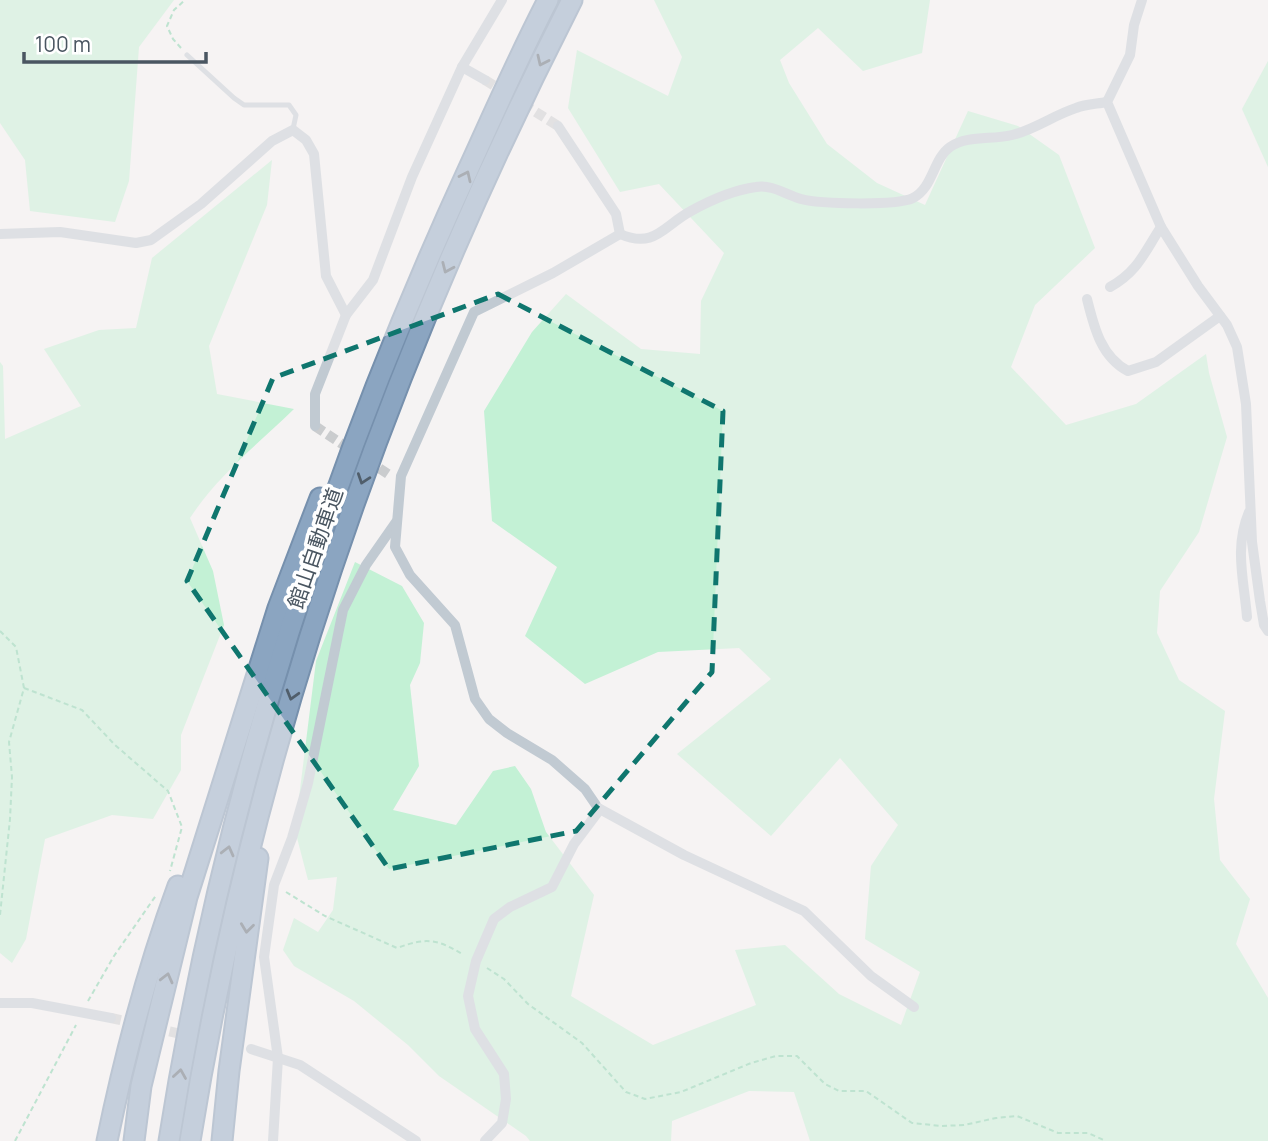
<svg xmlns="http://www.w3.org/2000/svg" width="1268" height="1141" font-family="Manrope,'Noto Sans JP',sans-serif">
<rect width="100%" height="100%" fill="#f5f3f3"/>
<!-- green -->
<g fill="#c3f1d5">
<polygon points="0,0 174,0 139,47 129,181 115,222 30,211 25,160 0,123"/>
<polygon points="654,0 930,0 922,53 863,71 818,28 780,60 789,83 827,144 877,183 925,205 968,111 1018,126 1059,155 1095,248 1035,305 1011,367 1066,425 1136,404 1206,354 1209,373 1227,437 1199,532 1160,591 1157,633 1179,680 1225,711 1214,799 1220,860 1250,899 1236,944 1268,998 1268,1141 810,1141 794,1092 749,1091 672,1121 671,1141 530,1141 526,1136 439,1076 408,1045 354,1001 294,966 283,950 294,918 318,932 333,910 337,877 308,880 295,830 316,661 355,562 402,586 424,623 420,663 410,685 419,766 393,810 456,825 493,771 515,766 531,789 546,832 594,895 571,996 653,1045 756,1005 735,950 785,945 839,994 901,1025 920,972 865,939 871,866 898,825 840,758 771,836 677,754 771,679 739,648 658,652 585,684 525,636 557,567 492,521 484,411 532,332 566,294 641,349 700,354 701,301 724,253 659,184 620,192 568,108 577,50 668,96 682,57"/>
<polygon points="1268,61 1268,167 1242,109"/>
<path d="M272,160L267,205L209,346L217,394L294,409C258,444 218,475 190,518L213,571L224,625L181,735V770L153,819L112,815L45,839L26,939L12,963L0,953V362L3,366L5,439L81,406L44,349L99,330L136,328L152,258Z"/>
</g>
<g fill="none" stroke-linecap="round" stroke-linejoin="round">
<!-- street-tunnel -->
<g stroke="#caccce" stroke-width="10" stroke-dasharray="10 5" stroke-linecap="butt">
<polyline points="485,80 558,126"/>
<polyline points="315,426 354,452"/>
<polyline points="367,460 391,476"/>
<polyline points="111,1018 190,1036"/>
</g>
<!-- highway casing -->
<g stroke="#7690ad" stroke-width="23">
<g id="highway">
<path d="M107,1141C125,1054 147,970 178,886"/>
<polyline points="134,1141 141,1086 187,897 278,608 320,498"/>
<path d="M169,1141C222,805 326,479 468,170C494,113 519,56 548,0"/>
<path d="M190,1141C254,742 389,359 572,0"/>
<polyline points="222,1141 229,1071 258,858"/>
</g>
</g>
<!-- path -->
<g stroke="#7ad0a6" stroke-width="2" stroke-dasharray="5 3.5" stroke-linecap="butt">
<polyline points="181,48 173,39 167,26 174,10 185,0"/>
<polyline points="0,631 16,647 24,688 9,742 12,777 10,819 0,915"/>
<polyline points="24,688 82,710 115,745 168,791 182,827 170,871"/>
<path d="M286,892L325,916L397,948C427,937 437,939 464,955"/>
<polyline points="487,968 504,979 528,1004 582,1043 626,1092 645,1099 681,1092 751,1063 776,1056 797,1056 825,1084 839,1091 866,1091 912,1123 942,1126 964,1125 996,1118 1017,1116 1058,1133 1088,1133 1106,1141"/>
<polyline points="88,1001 114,956 157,894"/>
<polyline points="15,1141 76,1025"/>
</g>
<!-- lane -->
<polyline stroke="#c1cad2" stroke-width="5" points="187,55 234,98 244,105 289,105 296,115 293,129"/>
<!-- street -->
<g stroke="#c1cad2" stroke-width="10">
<polyline points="1142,0 1134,25 1130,55 1107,102 1161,227 1198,286 1227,325 1237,347 1246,404 1252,542 1260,601 1264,625 1268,631"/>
<polyline points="462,67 485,80"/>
<polyline points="558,126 616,214 620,234"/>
<polyline points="0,234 60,232 136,243 151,240 201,204 272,141 293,130 306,140 314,154 326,276 346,315"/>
<path d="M620,234C655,249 663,226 691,211C709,201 734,190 756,187C771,184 787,195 801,199C820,204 897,206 913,198C933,188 933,159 950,147C967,135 992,140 1012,135C1034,130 1054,115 1076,108C1086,104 1097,104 1107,102"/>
<path d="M1110,287C1138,272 1145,251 1161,227"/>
<path d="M1087,299C1094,327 1101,357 1128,371L1156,362L1220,316"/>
<polyline points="315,426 315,394 346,315 373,280 412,177 462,67 502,0"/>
<path d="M1247,617C1244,580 1234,548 1249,512"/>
<polyline points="598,808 684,855 804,911 871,976 914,1007"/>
<polyline points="0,1003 32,1003 111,1018"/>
<polyline points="251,1049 300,1065 416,1141"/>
<polyline points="273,1141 278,1058 264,957 274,885 292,838 308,783 343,610 366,565 396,522"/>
<polyline points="485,1141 502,1123 506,1099 504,1074 475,1029 468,996 476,961 494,919 510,907 552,887 574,844 598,812 598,808 585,789 552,760 507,733 489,719 475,699 455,625 410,575 395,547 401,476 474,312 553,273 620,234"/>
</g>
<!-- highway -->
<use href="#highway" stroke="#8ba5c1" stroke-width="19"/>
</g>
<!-- one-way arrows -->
<defs><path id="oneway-chevron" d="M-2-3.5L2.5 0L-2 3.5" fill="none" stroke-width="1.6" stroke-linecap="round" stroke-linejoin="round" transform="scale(1.75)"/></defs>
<g stroke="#505e6b">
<use href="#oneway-chevron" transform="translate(542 61) rotate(115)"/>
<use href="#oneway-chevron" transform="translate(466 176) rotate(-65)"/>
<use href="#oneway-chevron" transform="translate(447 268) rotate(114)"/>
<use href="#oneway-chevron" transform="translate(363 479) rotate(109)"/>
<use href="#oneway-chevron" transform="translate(292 695) rotate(106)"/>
<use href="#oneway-chevron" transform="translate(228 851) rotate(-76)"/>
<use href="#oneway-chevron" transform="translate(247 928) rotate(97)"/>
<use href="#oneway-chevron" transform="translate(167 978) rotate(-76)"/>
<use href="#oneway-chevron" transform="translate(180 1074) rotate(-81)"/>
</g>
<!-- marked area -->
<path d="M0 0H1268V1141H0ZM498,294L723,411L712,672L576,831L389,869L187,581L273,378Z" fill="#f5f3f3" fill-opacity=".55" fill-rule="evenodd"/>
<path fill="none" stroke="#0f766e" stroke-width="5" stroke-dasharray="14 9" stroke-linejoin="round" d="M498,294L723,411L712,672L576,831L389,869L187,581L273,378Z"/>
<g text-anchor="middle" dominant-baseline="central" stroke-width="7" stroke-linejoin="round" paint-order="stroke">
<!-- street labels -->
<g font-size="21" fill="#4a5661" stroke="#fff">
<text transform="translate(315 548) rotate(-71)">館山自動車道</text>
</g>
</g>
<!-- scale -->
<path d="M24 52v10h182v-10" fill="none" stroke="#4a5661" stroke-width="3.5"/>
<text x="35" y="52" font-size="21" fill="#4a5661" stroke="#ffffff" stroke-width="5" paint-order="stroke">100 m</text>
</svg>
